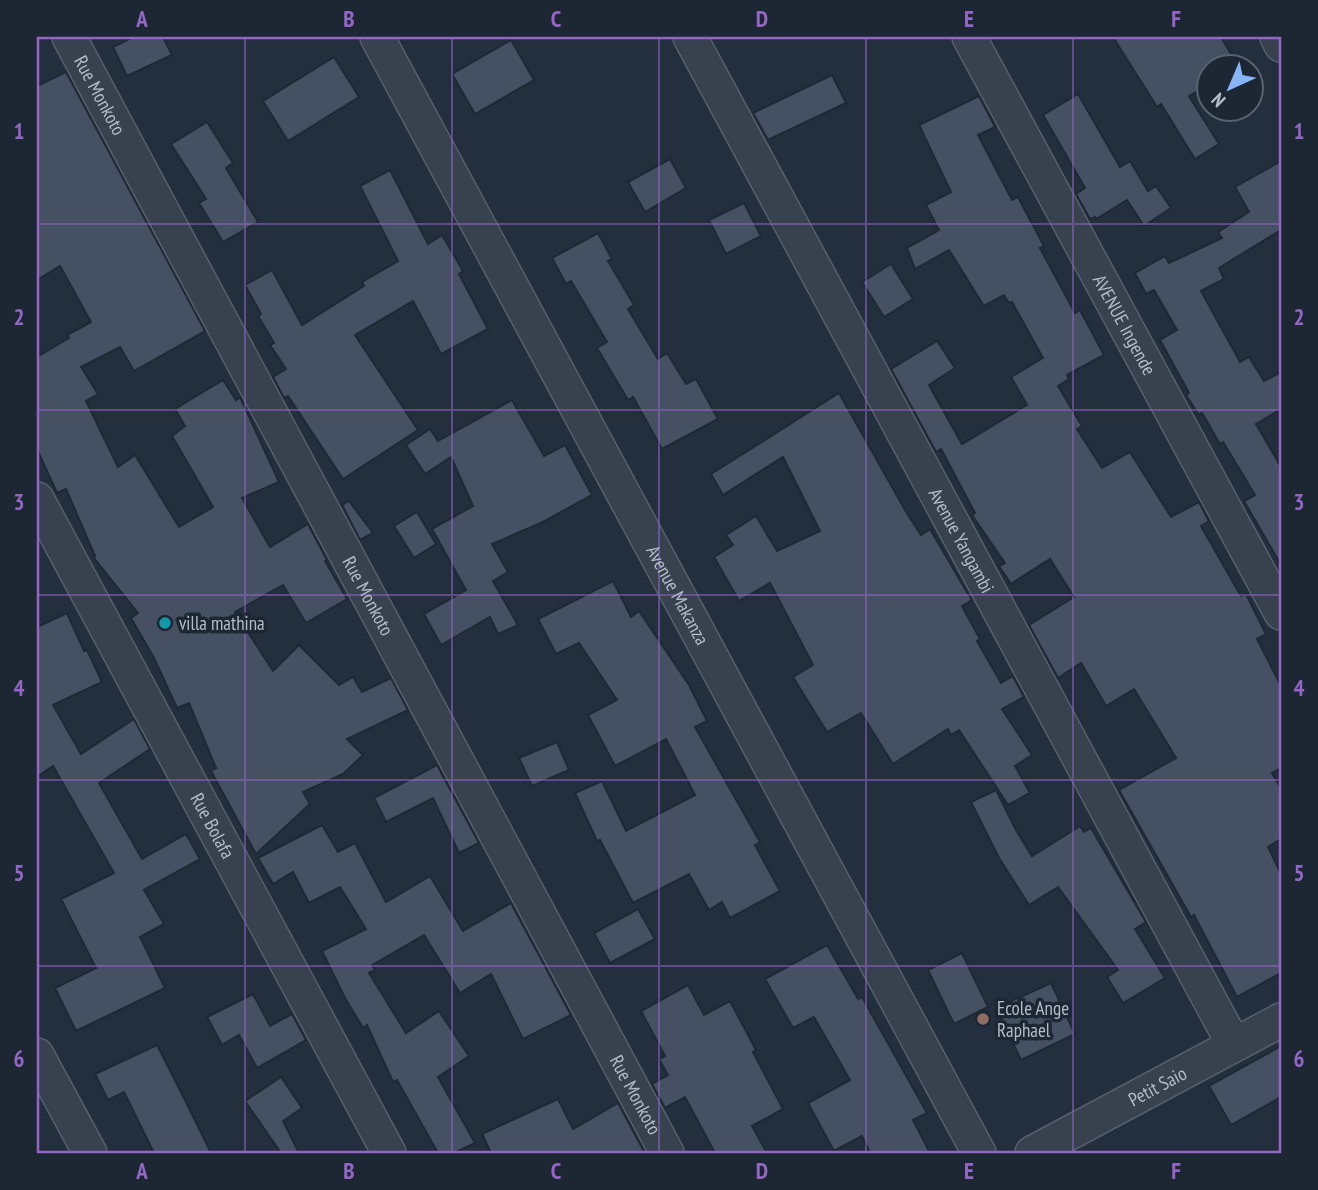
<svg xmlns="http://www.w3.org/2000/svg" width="1318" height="1190" font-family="'PT Sans Narrow',sans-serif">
<rect width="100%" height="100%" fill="#242f3e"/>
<!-- building -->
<g fill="#455162" stroke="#1f2835" stroke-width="2">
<polygon points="133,37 163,37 172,55 127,76 113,47"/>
<polygon points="1113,37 1221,37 1238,66 1209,66 1209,85 1189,96 1219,144 1195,159 1161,104 1157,107"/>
<polygon points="511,40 534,80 475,114 452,74"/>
<polygon points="334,57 359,97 288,141 263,101"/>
<polygon points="66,72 205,331 134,371 120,347 81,367 98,394 86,401 118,467 135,455 179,527 213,507 172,436 185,426 175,409 223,380 236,400 240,397 279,482 242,498 270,547 308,524 327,560 325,561 347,599 306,623 283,585 235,612 273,671 299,645 339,685 353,677 362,692 391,678 408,710 347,739 363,755 343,774 303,792 310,804 256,854 211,771 216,768 189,703 177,708 154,658 131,618 138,613 94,558 95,556 66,489 57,493 37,449 37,357 69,338 67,335 91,322 60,266 37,280 37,86"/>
<polygon points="832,75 846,103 768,140 753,113"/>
<polygon points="1078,94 1120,167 1130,161 1148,191 1156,186 1171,208 1144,226 1127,200 1096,219 1095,217 1090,219 1076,194 1085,188 1043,115"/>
<polygon points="979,96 995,127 978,135 1012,200 1018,197 1044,246 1040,248 1075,313 1080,310 1104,355 1067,375 1069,379 1058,386 1082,426 1077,429 1102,468 1130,452 1171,517 1199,502 1209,521 1201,526 1241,596 1246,594 1266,634 1257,639 1281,686 1281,768 1272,773 1281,788 1281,839 1268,847 1281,874 1281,973 1237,997 1194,915 1191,917 1119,790 1176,758 1134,689 1106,706 1081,663 1058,678 1029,625 1074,597 1050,559 1011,584 999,566 1005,563 972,515 975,513 941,449 936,452 891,369 937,341 955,368 929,385 962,444 1027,405 1011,377 1043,358 1012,302 1009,303 1004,295 984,306 949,250 915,269 907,248 939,230 926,205 951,192 919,125"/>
<polygon points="207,122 233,163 226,168 258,222 223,242 199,203 206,199 171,144"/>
<polygon points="670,159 686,188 645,212 628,182"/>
<polygon points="1281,161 1281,230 1219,268 1224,279 1201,291 1240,362 1249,357 1264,381 1281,372 1281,409 1256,424 1281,467 1281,565 1244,501 1255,495 1223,442 1220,444 1202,413 1199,415 1186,395 1189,393 1160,340 1177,330 1154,290 1146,294 1135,273 1165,256 1169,263 1222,238 1218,232 1249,212 1235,187"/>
<polygon points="390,170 428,244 442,235 463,271 459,274 488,329 441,354 413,301 355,335 418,430 343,479 288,396 284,398 273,377 286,369 270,345 274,343 258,316 261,314 245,285 272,270 302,325 364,286 362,282 398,261 360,186"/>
<polygon points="744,203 761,236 726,254 709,220"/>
<polygon points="598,233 612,259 608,261 634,305 628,309 658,359 667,353 686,384 696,379 718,419 662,449 633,397 628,400 597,348 607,342 571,281 566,284 552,258"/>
<polygon points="891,264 913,299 884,317 862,282"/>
<polygon points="839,393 905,510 921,535 930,529 968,594 972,600 962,606 980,639 977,641 1001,683 1013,676 1024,697 1002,709 1032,755 1015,766 1030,793 1008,805 959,730 951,735 948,729 893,764 861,713 827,732 793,677 813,665 770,583 739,601 714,557 733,545 726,535 756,516 777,551 820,531 783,457 723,495 711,474"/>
<polygon points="512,400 544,456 565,445 592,495 543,522 492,544 508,572 493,581 518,625 498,634 490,617 441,645 424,614 466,590 432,529 473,506 451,457 425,474 406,445 430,429 438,441"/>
<polygon points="349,501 373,533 360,540 342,505"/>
<polygon points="417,512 436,544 414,558 394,526"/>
<polygon points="613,581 631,617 639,611 689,685 707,721 695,727 760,842 755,845 780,891 730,918 722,902 709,910 689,874 633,903 600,840 597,841 575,793 602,781 626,831 695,795 666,739 615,766 588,715 617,700 579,643 556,654 538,619"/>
<polygon points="67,613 84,651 87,650 102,682 53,705 81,754 134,719 150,749 99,783 142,859 186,834 200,859 144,890 164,924 140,937 165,988 76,1031 55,988 96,968 61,899 114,873 53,766 37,777 37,627"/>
<polygon points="557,742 569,770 532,786 519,758"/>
<polygon points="437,765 479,843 459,853 433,798 386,822 374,798"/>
<polygon points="996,790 1016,830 1032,856 1080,826 1084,832 1091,828 1146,922 1135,929 1165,978 1123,1003 1107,977 1118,970 1058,887 1029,905 999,858 971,802"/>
<polygon points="322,825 338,852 355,843 386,902 430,876 463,931 511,903 571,1015 523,1039 491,974 460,993 424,935 372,965 375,970 369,973 406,1033 439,1011 469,1056 438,1077 475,1143 454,1153 438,1153 397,1080 393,1082 367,1025 363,1028 345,998 322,951 366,929 340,887 309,903 293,872 273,884 258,858"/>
<polygon points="638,909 655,939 610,963 594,933"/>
<polygon points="827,945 858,999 862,997 927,1113 913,1120 930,1153 870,1153 862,1136 834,1151 808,1103 850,1080 814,1017 793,1028 765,979"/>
<polygon points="962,953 988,1007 954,1024 928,970"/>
<polygon points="1051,983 1075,1034 1021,1060 996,1008"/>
<polygon points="688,985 704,1015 730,1001 756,1050 753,1052 783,1109 752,1126 767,1153 715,1153 685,1097 665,1108 652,1084 668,1075 659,1059 665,1056 641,1011"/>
<polygon points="253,994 270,1026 292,1014 306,1040 257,1068 239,1035 222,1045 207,1017"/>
<polygon points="157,1045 185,1100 211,1153 154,1153 124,1092 108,1100 95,1074"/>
<polygon points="1281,1046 1281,1097 1231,1125 1209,1086"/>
<polygon points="281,1077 302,1108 283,1121 299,1153 281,1153 245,1101"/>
<polygon points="558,1099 573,1129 618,1103 645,1153 491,1153 482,1134"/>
</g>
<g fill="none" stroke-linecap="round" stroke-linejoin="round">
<!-- street casing -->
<g stroke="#565f6c" stroke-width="36">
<g id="street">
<path id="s1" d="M69,37L667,1153"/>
<path id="s2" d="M377,37L979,1153"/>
<path id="s3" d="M690,37L1234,1045"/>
<path id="s4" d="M969,37L1281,613"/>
<polyline points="1277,37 1281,45"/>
<path id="s5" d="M37,499L389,1153"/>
<polyline points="37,1055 90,1153"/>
<path id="s6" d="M1032,1153L1281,1020"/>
</g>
</g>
<!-- street -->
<use href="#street" stroke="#38414e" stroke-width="33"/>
</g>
<!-- grid -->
<path fill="none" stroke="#9266c3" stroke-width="2" stroke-opacity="0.55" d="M245,37V1153M452,37V1153M659,37V1153M866,37V1153M1073,37V1153M37,224H1281M37,410H1281M37,595H1281M37,780H1281M37,966H1281"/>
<!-- markers -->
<circle fill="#0f9aa8" stroke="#1d2633" stroke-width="2.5" cx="165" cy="623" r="7"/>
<circle fill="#8d6e63" stroke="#1d2633" stroke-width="2.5" cx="983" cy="1019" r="7"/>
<g text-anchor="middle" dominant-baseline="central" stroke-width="7" stroke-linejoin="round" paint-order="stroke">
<!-- street labels -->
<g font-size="19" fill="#b4bcc9" stroke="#1d2633">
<text stroke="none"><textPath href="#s1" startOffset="66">Rue Monkoto</textPath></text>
<text stroke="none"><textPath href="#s4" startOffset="327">AVENUE Ingende</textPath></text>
<text stroke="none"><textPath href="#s3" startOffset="572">Avenue Yangambi</textPath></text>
<text stroke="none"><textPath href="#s1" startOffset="634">Rue Monkoto</textPath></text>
<text stroke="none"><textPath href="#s2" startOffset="634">Avenue Makanza</textPath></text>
<text stroke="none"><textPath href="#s5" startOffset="371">Rue Bolafa</textPath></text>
<text stroke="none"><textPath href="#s6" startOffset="142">Petit Saio</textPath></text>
<text stroke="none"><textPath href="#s1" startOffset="1200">Rue Monkoto</textPath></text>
</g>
<!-- poi labels -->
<g font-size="19" fill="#b4bcc9" stroke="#1d2633" text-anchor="start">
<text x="179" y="623">villa mathina</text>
<text x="997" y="1008">Ecole Ange<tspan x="997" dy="22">Raphael</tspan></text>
</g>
</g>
<!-- border -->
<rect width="1318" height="1190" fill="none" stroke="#1d2633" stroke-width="77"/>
<!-- north arrow -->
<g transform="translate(1230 88) rotate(224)"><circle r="33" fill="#1d2633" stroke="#59626f" stroke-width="2"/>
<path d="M0-5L12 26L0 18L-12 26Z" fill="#8ab4f8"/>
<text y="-10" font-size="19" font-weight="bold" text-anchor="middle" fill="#b4bcc9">N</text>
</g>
<rect x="38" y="38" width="1242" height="1114" fill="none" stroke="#9266c3" stroke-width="2.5"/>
<g font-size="23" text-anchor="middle" font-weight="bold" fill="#9266c3">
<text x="142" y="27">A</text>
<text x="349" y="27">B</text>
<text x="556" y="27">C</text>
<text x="762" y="27">D</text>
<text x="969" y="27">E</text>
<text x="1176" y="27">F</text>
<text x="19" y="139">1</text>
<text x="1299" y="139">1</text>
<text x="19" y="325">2</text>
<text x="1299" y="325">2</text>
<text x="19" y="510">3</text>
<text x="1299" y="510">3</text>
<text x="19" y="696">4</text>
<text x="1299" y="696">4</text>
<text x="19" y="881">5</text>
<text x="1299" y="881">5</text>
<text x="19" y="1067">6</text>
<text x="1299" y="1067">6</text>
<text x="142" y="1179">A</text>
<text x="349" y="1179">B</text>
<text x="556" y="1179">C</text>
<text x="762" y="1179">D</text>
<text x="969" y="1179">E</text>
<text x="1176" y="1179">F</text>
</g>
</svg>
